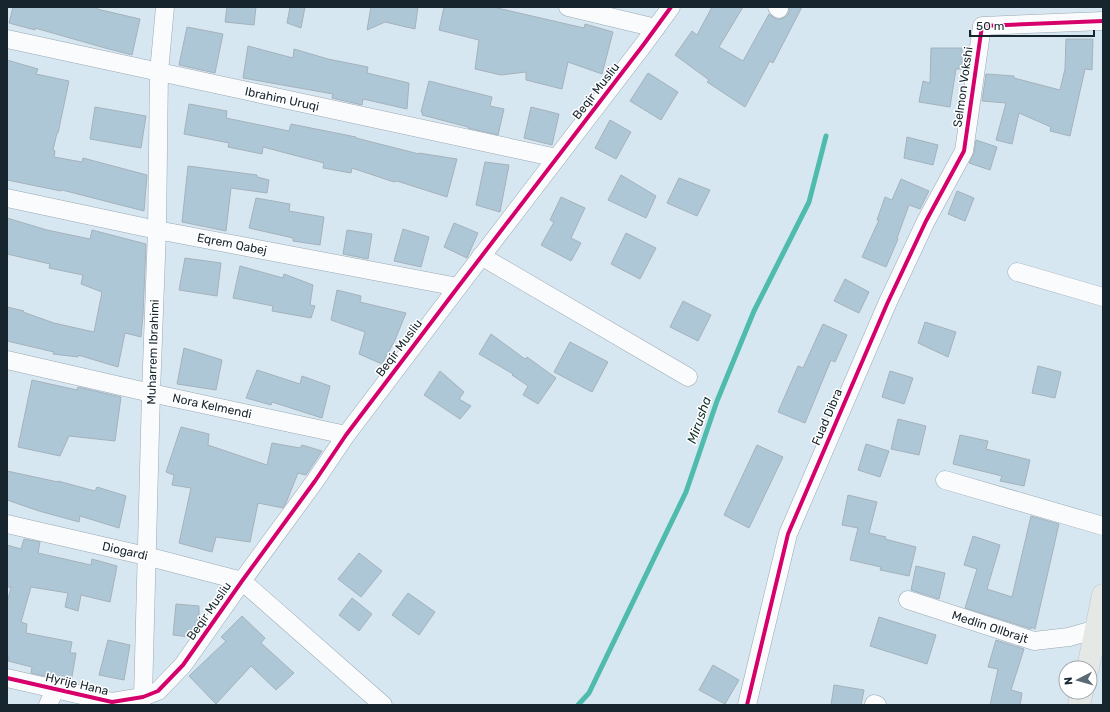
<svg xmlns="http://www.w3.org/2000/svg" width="1110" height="712" font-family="Rubik,sans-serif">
<rect width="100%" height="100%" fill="#d7e7f2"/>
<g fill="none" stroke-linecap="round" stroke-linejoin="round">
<!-- stream -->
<polyline stroke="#4fbbad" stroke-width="5" points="578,705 589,693 686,492 717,401 754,311 809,202 826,136"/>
</g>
<!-- building -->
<g fill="#aec7d6" stroke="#a4b2bb">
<polygon points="13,7 98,7 97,9 140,19 132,55 105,48 35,28 35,30 9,23"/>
<polygon points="227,7 256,7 254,25 225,22"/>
<polygon points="290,7 305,7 301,28 287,23"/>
<polygon points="371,7 418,7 415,29 385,22 367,30"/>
<polygon points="444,7 493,7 584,28 585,24 613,32 602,74 568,62 562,89 526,80 526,72 501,75 475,69 479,40 439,30"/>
<polygon points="712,7 743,7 719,47 743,61 769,14 776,19 781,19 787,16 789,12 789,7 802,7 773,63 770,61 745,107 707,82 709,80 675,55 692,31 697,35"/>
<polygon points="187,27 223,34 215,73 179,65"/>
<polygon points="1066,39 1093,39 1092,70 1085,69 1070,136 1050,131 1051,127 1019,113 1012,144 996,140 1006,103 982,101 986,74 1014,76 1014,78 1060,90 1065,69"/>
<polygon points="248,46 293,58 294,49 328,59 368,67 367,73 409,83 407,109 363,99 362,105 332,98 333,94 243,78"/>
<polygon points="931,48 962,48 962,69 956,69 950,107 919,102 923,81 930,83"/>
<polygon points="7,60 38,69 36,74 69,81 58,133 57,133 53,150 55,151 54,157 82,162 83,158 147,175 144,211 62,190 61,191 7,180"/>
<polygon points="648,73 678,92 661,120 630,101"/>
<polygon points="429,81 492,97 490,106 504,109 498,135 468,128 468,127 422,115 423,113 421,112"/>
<polygon points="189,104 227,111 226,118 289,131 291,124 356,137 356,138 419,154 419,153 457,159 447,197 397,181 394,182 352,168 351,173 323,168 324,163 263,147 262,154 228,147 229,143 184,134"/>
<polygon points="95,107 146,116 141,148 90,139"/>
<polygon points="531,107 559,114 552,145 524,138"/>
<polygon points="610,120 631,132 616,159 595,148"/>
<polygon points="907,137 938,145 933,165 904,158"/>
<polygon points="976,140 997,147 990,170 969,163 974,153"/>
<polygon points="485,162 509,165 500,212 476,205"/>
<polygon points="188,166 257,175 257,177 269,180 267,193 231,188 226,231 182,222"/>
<polygon points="621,175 656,196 646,218 608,200"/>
<polygon points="679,178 710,190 697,216 667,203"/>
<polygon points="901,179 929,191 920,209 909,205 897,238 898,239 886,267 862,257 879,220 877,220 885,197 892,200"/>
<polygon points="957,191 974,198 965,221 948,214"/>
<polygon points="561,197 585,208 571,238 581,243 571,261 541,245 554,222 550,220"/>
<polygon points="256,198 290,204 289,211 324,217 320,245 293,241 293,238 249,228"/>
<polygon points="7,218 47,230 90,239 92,230 146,244 143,315 141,337 125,333 118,367 78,355 78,357 53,354 54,352 7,341 7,307 24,311 23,312 54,323 94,332 102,292 81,284 83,275 49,268 50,264 7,254"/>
<polygon points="454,223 478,233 467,258 444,247"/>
<polygon points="403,229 429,237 421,267 394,261"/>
<polygon points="347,230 372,234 368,259 343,254"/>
<polygon points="626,233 656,248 640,279 611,264"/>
<polygon points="185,258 221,263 217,296 179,290"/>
<polygon points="240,266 283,278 284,274 313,285 310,305 315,306 311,318 272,311 273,306 233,298"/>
<polygon points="845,279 869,292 859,313 834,301"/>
<polygon points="337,290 361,296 360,302 406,313 395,340 382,364 359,354 365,332 331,320"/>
<polygon points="683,301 711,315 698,341 670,327"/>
<polygon points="925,322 956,332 948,357 918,343"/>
<polygon points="823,324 847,335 835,362 831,360 805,423 778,412 798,366 803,368"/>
<polygon points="491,334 525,359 527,357 556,378 538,404 523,395 528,386 512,375 513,374 479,354"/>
<polygon points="570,342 608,362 592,392 554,372"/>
<polygon points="184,348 222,360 216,390 177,384"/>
<polygon points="1038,366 1061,372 1055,398 1032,393"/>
<polygon points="257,370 300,384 302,376 330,386 322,418 272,402 271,405 246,398"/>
<polygon points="440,371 464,392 459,399 471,406 460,419 424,395"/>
<polygon points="890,371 913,378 904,404 882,397"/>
<polygon points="32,380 77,390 78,387 121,397 115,441 69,436 60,456 18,447"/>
<polygon points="898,419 926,426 919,455 891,449"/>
<polygon points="181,427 209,434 208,445 267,465 272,443 300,448 302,445 322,451 306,475 298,473 286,503 283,508 258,503 250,542 216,537 212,552 179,543 191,488 172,485 174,475 166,472"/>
<polygon points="960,435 988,441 986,449 1030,460 1024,486 1000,481 1002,476 953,464"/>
<polygon points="866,444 889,451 880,477 858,470"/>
<polygon points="757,445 783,457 749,528 724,515"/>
<polygon points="7,471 58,482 58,481 95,491 97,487 126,496 119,528 80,516 79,522 39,511 7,500"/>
<polygon points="848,495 877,502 869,533 886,537 885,539 916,547 909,576 880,570 881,567 850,560 858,528 842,525"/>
<polygon points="1031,516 1059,524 1035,629 1031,627 1031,629 965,608 977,569 964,565 973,536 1000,545 987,589 1012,597"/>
<polygon points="24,539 40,542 38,553 91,565 92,559 117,566 110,602 81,595 78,611 65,607 68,593 31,587 21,622 27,624 26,633 72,642 70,653 76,653 71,682 31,673 32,667 8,661 9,657 7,657 7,603 11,587 7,587 7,545 21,549"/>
<polygon points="359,553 382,571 361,597 338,579"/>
<polygon points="916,566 945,573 939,599 911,590"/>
<polygon points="408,593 435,612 419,635 392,615"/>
<polygon points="352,598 372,614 359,631 339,615"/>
<polygon points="176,604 199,606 199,619 198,625 190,637 173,635"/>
<polygon points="242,616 265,638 261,643 294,673 276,690 251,666 216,704 189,676 226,641 221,637"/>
<polygon points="879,617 936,635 927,664 870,646"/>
<polygon points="108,640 130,645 124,680 99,675"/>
<polygon points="996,640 1024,649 1011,690 1022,693 1020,705 990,705 998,669 988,667"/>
<polygon points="713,665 739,680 725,704 699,690"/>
<polygon points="834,685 864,690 861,705 831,705"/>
</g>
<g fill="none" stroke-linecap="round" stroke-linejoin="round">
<!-- street casing -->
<g stroke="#9aa8b1" stroke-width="19">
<g id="street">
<polyline points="568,7 656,28"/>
<polyline points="777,7 779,9"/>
<polyline points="7,39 557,158"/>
<polyline points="7,198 157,230 458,287"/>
<polyline points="481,256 688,377"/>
<polyline points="1017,272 1103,297"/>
<polyline points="7,360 151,393 346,435"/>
<polyline points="945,480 1103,526"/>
<polyline points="7,524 146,556 242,581 383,705"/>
<polyline points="908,600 1034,641 1069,637 1097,629 1103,633"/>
<polyline points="7,678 112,702 143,697 158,691 183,665 242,581 315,481 346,435 458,287 644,44 671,7"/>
<polyline points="143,697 151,393 157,230 159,72 165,7"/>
<polyline points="874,704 877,705"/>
<polyline points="48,705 55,689"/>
<polyline points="747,705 788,534 887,304 926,221 964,151 982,26 1103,21"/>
</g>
</g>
<!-- primary casing -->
<g stroke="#bac2c8" stroke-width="23">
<g id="primary">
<polyline points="1088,668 1103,595"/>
<polyline points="1079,705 1082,692"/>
</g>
</g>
<!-- street -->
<use href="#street" stroke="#f9fbfd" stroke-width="18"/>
<!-- primary -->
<use href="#primary" stroke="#e5e9e6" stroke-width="22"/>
<!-- cycleway casing -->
<g stroke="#fff" stroke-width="6">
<g id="cycleway">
<polyline points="7,678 112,702 143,697 158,691 183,665 242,581 315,481 346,435 458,287 644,44 671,7"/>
<polyline points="747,705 788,534 887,304 926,221 964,151 982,26 1103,21"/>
</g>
</g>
<!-- cycleway -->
<use href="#cycleway" stroke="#d6006c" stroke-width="4"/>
</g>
<g text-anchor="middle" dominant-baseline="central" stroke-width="3" stroke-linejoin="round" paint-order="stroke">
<!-- street labels -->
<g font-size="12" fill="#17252e" stroke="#fff">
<text transform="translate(963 87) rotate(-82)">Selmon Vokshi</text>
<text transform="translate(596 91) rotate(-52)">Beqir Musliu</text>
<text transform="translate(282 99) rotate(12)">Ibrahim Uruqi</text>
<text transform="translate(232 244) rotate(11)">Eqrem Qabej</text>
<text transform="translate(399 348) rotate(-53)">Beqir Musliu</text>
<text transform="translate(153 352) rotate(-88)">Muharrem Ibrahimi</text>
<text transform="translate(212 406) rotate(12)">Nora Kelmendi</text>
<text transform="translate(827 417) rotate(-67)">Fuad Dibra</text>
<text transform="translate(125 551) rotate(13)">Diogardi</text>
<text transform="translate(209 611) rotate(-55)">Beqir Musliu</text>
<text transform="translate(990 627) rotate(18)">Medlin Ollbrajt</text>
<text transform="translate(77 684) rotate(13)">Hyrije Hana</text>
</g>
<!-- water labels -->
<g font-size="13" font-style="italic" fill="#16312b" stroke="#fff">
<text transform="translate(699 420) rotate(-71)">Mirusha</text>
</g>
</g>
<!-- border -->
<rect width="1110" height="712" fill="none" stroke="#17252e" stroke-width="16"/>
<!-- north arrow -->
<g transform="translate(1078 680) rotate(264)"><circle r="19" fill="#ffffff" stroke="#a2a8ab"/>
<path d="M0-3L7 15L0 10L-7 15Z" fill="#5a6973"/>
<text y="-6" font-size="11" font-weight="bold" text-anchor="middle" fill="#17252e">N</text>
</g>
<!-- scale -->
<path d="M970 30v6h124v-6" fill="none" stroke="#17252e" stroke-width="2"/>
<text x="976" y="30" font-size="12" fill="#17252e" stroke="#ffffff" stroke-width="3" paint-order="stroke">50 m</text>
</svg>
